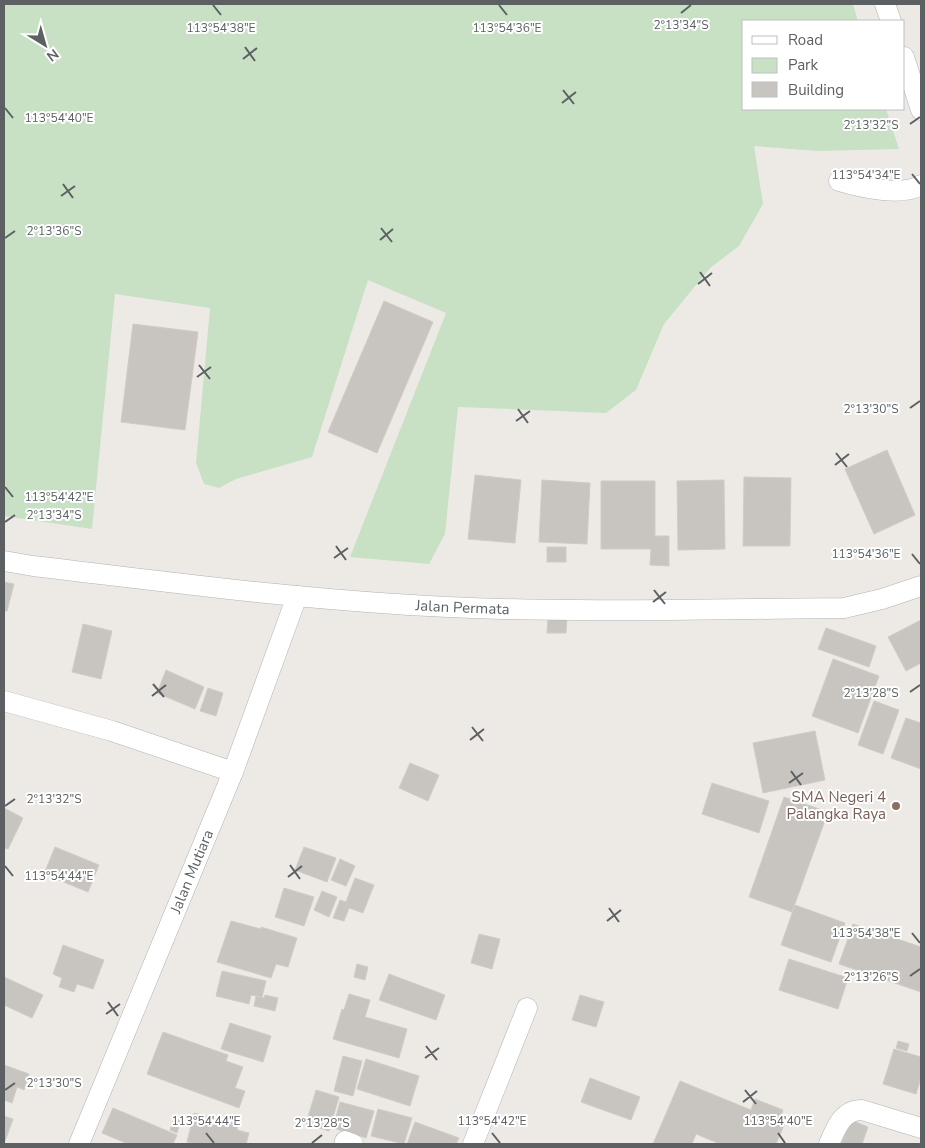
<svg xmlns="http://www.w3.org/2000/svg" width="925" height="1148" font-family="'Nunito Sans',sans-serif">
<rect width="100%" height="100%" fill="#edeae5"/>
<!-- green -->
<polygon fill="#c8e1c4" points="4,4 853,4 858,21 744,21 744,109 886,109 899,149 817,151 754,146 763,204 739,246 710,268 664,324 636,390 606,413 458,407 445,534 429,564 350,557 446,313 368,280 312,457 236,479 219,488 204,484 196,463 210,308 115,294 92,529 4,516"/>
<!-- building -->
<g fill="#c8c5c1" stroke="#d1cbc4">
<polygon points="384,301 433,322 377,453 328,432"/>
<polygon points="133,324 198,332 185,430 121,422"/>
<polygon points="887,450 915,515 874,534 845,469"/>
<polygon points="475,475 521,480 515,543 468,539"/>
<polygon points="744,477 791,478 790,546 743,546"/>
<polygon points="542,480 590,483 587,544 539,542"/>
<polygon points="724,480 725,549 678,550 677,481"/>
<polygon points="601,481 655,481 655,536 669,536 669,566 650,565 651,549 601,549"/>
<rect x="547" y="547" width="19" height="15"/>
<polygon points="4,582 14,584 7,611 4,611"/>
<polygon points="548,616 567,617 566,633 547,633"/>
<polygon points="921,620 921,663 906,671 888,637"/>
<polygon points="83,624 112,631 101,679 72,672"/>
<polygon points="826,628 876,646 869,667 818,649"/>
<polygon points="833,659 879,676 858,733 812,716"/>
<polygon points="166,670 204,687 195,709 157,693"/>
<polygon points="208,688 223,693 216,716 200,711"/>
<polygon points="874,701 899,710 883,754 858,745"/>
<polygon points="906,718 921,723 921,769 891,758"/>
<polygon points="815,731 825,780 763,793 753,743"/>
<polygon points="410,763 439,775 428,801 399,788"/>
<polygon points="712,783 769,801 759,833 702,814"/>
<polygon points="784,797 828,812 792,912 749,897"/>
<polygon points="4,808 23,818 8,849 4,848"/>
<polygon points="55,847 99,865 88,892 44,874"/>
<polygon points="304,847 336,858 327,882 295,870"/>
<polygon points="340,859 355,866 346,886 331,880"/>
<polygon points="355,878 374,885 363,913 349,908 344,921 333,918 340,900 346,902"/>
<polygon points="284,888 314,897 304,926 275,917"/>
<polygon points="322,891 337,897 329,917 314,910"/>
<polygon points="795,905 845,923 831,962 781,945"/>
<polygon points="231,921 261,929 261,927 297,938 288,967 276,964 271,978 217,962"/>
<polygon points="853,924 921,947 921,992 839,964"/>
<polygon points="479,934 500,939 492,969 471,963"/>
<polygon points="63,945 104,960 93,989 77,984 74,992 59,987 62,978 53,974"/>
<polygon points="789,959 848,978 838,1009 779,990"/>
<polygon points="357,964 368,967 365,980 354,977"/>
<polygon points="222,971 266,981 262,997 251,995 249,1004 216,996"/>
<polygon points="389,974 445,995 436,1020 379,1000"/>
<polygon points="4,977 43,995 32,1018 4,1005"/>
<polygon points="349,994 370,1000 365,1017 407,1029 399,1058 333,1039 342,1009 344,1010"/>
<polygon points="265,995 278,998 275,1011 254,1006 256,996 264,998"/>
<polygon points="580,995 604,1002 596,1027 572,1020"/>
<polygon points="230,1023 271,1036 263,1062 221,1049"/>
<polygon points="163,1032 228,1055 226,1061 243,1067 235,1088 245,1091 239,1108 147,1074"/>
<polygon points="898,1041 909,1044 907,1051 896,1048"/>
<polygon points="894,1049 921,1057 921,1078 916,1094 883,1084"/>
<polygon points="343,1056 362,1061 353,1096 334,1091"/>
<polygon points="366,1059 419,1076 410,1106 357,1089"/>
<polygon points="4,1065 29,1074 24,1090 17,1087 12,1103 4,1100"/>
<polygon points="590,1078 640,1097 631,1120 581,1102"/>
<polygon points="680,1081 751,1110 755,1099 783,1110 779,1121 785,1123 776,1144 720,1144 696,1134 692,1144 653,1144"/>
<polygon points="316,1090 339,1097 329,1131 306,1124"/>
<polygon points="340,1102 374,1111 366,1138 333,1128"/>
<polygon points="113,1108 177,1135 173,1144 128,1144 102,1133"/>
<polygon points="378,1109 412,1118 404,1144 371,1136"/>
<polygon points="194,1113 238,1124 237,1130 249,1133 246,1144 195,1144 187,1142"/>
<polygon points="4,1116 13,1119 4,1144"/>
<polygon points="174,1118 181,1119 177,1133 170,1130"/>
<polygon points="851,1120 868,1127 862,1144 841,1144"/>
<polygon points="415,1122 459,1138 456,1144 407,1144"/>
</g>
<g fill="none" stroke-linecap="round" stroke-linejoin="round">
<!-- minor casing -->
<g stroke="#b0b2b5" stroke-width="21">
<g id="minor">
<polyline points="885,4 891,21"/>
<polyline points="904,57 921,110"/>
<path d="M839,181C859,187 903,197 921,185"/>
<path id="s1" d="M4,561L33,566C170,582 309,601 448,607C579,613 712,609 844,608L882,599L921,586"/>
<polyline points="4,701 112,731 233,772"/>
<polyline points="345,1141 353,1144"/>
<path id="s2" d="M79,1144L233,772L297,596"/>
<polyline points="473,1144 527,1008"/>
<path d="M829,1144C836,1128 842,1110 862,1110L921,1128"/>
</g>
</g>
<!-- minor -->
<use href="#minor" stroke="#fff" stroke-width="20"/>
</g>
<!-- ticks -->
<path fill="none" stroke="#5c6063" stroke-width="2" d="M213,5L221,15M499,5L507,15M681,13L691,5M245,47L255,61M243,59L257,48M563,90L574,104M562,103L576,92M5,108L13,118M910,124L920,117M912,174L920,184M63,184L73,198M61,196L75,186M381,228L392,242M5,238L15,231M380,240L393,229M700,272L710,286M698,284L712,273M199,365L210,379M197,377L211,367M910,408L920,401M518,409L528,423M516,421L530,411M836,453L847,467M835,465L849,454M5,487L13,497M5,522L15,515M336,546L346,560M912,554L920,564M334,558L348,548M654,590L665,604M653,602L666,592M153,684L164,697M910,692L920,685M152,696L166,685M472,727L483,741M470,740L484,729M791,771L801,785M789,783L803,773M5,806L15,799M290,865L300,879M5,866L13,876M288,877L302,866M609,908L619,922M607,921L621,910M912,933L920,943M910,976L920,969M108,1002L118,1016M106,1014L120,1004M426,1046L437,1060M425,1058L439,1048M5,1090L15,1083M745,1090L756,1104M743,1102L757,1091M206,1133L214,1143M492,1133L500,1143M778,1133L785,1143M312,1143L322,1135"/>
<!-- markers -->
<circle fill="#8d6e63" stroke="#fff" stroke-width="2" cx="896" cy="806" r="5"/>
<g text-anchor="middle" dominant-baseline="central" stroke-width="4" stroke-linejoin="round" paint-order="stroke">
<!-- street labels -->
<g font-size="15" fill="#5c6063" stroke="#fff">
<text stroke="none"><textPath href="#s1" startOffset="461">Jalan Permata</textPath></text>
<text stroke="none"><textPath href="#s2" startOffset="295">Jalan Mutiara</textPath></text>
</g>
<!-- education labels -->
<g font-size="15" fill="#785e54" stroke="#fff" text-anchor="end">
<text x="886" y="797">SMA Negeri 4<tspan x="886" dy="17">Palangka Raya</tspan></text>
</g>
</g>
<g font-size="12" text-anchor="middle" fill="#5c6063" stroke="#fff" stroke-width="4" stroke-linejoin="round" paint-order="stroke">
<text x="681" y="29">2°13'34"S</text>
<text x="221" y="32">113°54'38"E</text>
<text x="507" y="32">113°54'36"E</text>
<text x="59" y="122">113°54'40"E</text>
<text x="871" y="129">2°13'32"S</text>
<text x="866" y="179">113°54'34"E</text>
<text x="54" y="235">2°13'36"S</text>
<text x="871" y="413">2°13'30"S</text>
<text x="59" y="501">113°54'42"E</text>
<text x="54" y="519">2°13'34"S</text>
<text x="866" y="558">113°54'36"E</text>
<text x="871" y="697">2°13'28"S</text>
<text x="54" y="803">2°13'32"S</text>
<text x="59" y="880">113°54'44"E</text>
<text x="866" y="937">113°54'38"E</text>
<text x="871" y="981">2°13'26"S</text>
<text x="54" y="1087">2°13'30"S</text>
<text x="206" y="1125">113°54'44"E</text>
<text x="492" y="1125">113°54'42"E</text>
<text x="778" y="1125">113°54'40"E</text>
<text x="322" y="1127">2°13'28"S</text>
</g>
<!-- border -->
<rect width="925" height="1148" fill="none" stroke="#5c6063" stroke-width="10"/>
<!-- legend -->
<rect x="742" y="20" width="162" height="90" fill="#ffffff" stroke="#bebfc1"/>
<rect x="752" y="36" width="25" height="8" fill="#ffffff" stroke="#bebfc1"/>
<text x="788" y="45" font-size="15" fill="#5c6063">Road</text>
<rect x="752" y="58" width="25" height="15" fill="#c8e1c4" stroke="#bebfc1"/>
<text x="788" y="70" font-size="15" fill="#5c6063">Park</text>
<rect x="752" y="82" width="25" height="15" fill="#c8c5c1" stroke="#bebfc1"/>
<text x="788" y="95" font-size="15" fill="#5c6063">Building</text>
<!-- north arrow -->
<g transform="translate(45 45) rotate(143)" stroke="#ffffff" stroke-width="4" paint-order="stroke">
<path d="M0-4L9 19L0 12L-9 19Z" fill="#5c6063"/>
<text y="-8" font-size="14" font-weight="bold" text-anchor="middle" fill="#5c6063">N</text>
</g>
</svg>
